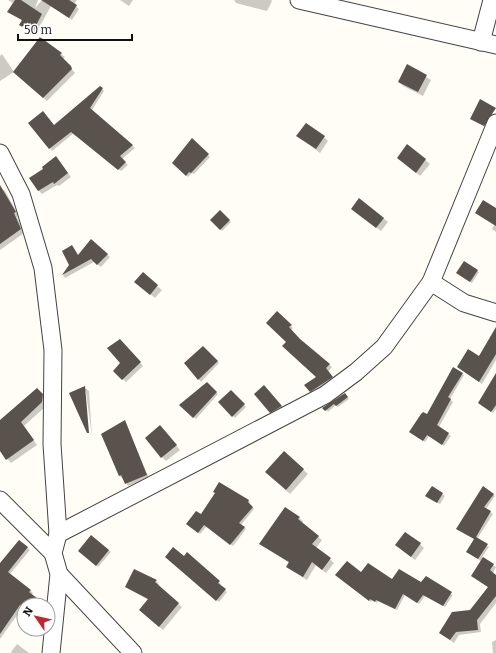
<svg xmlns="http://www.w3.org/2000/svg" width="496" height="653" font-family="Bitter,serif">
<rect width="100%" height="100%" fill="#fffdf5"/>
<!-- shadow -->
<g fill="#0003">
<polygon points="8,0 38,0 35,8 42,0 77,0 74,4 79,9 72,20 51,6 35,35 20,25 23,21 9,12 13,3"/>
<polygon points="120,0 133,0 129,6"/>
<polygon points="234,0 271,0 272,1 267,11 236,3"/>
<polygon points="2,54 14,72 0,81 0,56"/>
<polygon points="61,54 65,57 63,59 75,73 47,101 18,76"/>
<polygon points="408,66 431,80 423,96 403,86 399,82"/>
<polygon points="100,87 104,91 92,110 135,148 122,159 128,165 121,171 74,133 52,151 50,148 54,126"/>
<polygon points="495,108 486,127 471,119"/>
<polygon points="298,136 324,137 328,141 320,153"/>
<polygon points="192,140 210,157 194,174 192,173 188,177 173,163"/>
<polygon points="408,145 430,164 420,176 398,158"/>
<polygon points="59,161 71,177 59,186 57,185 42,194 38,190"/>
<polygon points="0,188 5,191 19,216 17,217 24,233 0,250"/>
<polygon points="496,209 496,232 492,229 494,225 476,213"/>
<polygon points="220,211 231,222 222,231 211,220"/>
<polygon points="357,213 383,218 388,222 381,231"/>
<polygon points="72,246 78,256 107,254 110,257 101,267 94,262 65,278 63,275 71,265"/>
<polygon points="477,271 479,272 472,283 459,275"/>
<polygon points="140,286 157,286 162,290 155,298"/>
<polygon points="277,312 293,328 291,331 300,340 332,367 328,372 334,380 313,394 310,391 317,377 287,342"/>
<polygon points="496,329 496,360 482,384 458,367 479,357"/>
<polygon points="120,340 143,366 126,382 114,371 121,363"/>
<polygon points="203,347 219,363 201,382 185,363"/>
<polygon points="462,374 464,375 450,399 453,402 439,427 451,436 444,446 429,436 425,442 412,434"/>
<polygon points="207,384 218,394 196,419 180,405"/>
<polygon points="84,387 89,391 92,437 86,392 84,392 88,433 71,393"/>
<polygon points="37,389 46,399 46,406 24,426 37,445 11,463 0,450 0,421"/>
<polygon points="268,390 285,410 275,416 270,412"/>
<polygon points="496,390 496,409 493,413 481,405"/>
<polygon points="231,391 246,407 235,418 219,402"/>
<polygon points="345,394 349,399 338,407 336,405 328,412 324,408"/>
<polygon points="125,422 149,478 128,486 123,478 119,476 102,434"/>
<polygon points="165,431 180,450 166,461 162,457"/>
<polygon points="284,452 308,474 290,494 271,476"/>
<polygon points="432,487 445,496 440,504 428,498"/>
<polygon points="493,494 495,496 486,509 493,514 477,539 489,547 482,557 496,567 493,573 496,576 496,603 480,624 481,632 459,635 454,643 440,633 471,611 489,588 475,578 481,561 467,552 475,539 457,529"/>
<polygon points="249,501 250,502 249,504 254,509 241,525 246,529 233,546 207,526 200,534 189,525 201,516"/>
<polygon points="299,518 303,521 302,524 322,540 316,548 334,563 326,573 316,565 307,580 291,570 287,567 289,563 261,544"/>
<polygon points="91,536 111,552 98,567 79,551"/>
<polygon points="19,541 30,550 10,574 31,591 33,593 31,595 44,605 25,604 0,639 0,564"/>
<polygon points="420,544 424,548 415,560 396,545"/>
<polygon points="187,554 221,584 220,585 227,592 219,602 167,557 184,557"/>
<polygon points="361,574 392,581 421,584 453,595 445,607 425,596 419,604 405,595 397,610 378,601 377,603 372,600 371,602 338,577"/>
<polygon points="156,581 159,584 158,586 182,607 163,630 144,613 149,600 126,587"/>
<polygon points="496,640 496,653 493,653 492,642"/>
<polygon points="17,644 29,653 12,653 11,652"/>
</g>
<!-- building -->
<g fill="#5a524d">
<polygon points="15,0 21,0 42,14 32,33 19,25 22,20 7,12"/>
<polygon points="41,0 69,0 77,5 69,18"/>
<polygon points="40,37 62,53 60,55 71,66 72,69 43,98 13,72"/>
<polygon points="407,64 427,75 418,92 398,82"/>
<polygon points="100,86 103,88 90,108 133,145 120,156 126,162 118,170 71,132 49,149 28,123 43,111 54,125"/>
<polygon points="480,99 496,108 484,126 470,119"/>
<polygon points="306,123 325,136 316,149 296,136"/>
<polygon points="192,138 209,154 191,173 189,172 186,176 172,163"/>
<polygon points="407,144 426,159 416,173 397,158"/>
<polygon points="56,156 68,173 54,184 53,182 38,191 29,178 43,169 42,167"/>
<polygon points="0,185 16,212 14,213 21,229 0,244"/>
<polygon points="359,198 384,218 376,228 351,209"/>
<polygon points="483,200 496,208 496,226 475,213"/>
<polygon points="220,210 230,220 220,230 210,220"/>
<polygon points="91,239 108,254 97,265 91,259 62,275 69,265 62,251 72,245 78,255"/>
<polygon points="464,261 478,270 470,282 456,273"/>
<polygon points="143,272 158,285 150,295 134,282"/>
<polygon points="277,311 292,325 289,327 300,339 330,364 326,368 333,377 310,392 304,385 316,377 282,346 286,342 266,323"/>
<polygon points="496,327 496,354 479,382 457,367 468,349 479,356"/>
<polygon points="120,339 141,362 122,380 113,371 120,363 107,348"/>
<polygon points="203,346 218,361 198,380 184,363"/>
<polygon points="453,367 463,373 448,397 451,399 437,425 449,433 442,445 427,435 423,441 409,432 421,414 423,412 427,414"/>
<polygon points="496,373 496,405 491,412 478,403"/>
<polygon points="207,382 217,392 193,418 179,405"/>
<polygon points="264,385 282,406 270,413 254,394"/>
<polygon points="85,386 89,433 87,433 69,393"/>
<polygon points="37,388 43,394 42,402 21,422 34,440 6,460 0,451 0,420"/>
<polygon points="231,390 245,404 232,417 218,402"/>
<polygon points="345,393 348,397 336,406 334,404 325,411 322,408"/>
<polygon points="125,420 147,475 125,484 121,475 119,476 101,434"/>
<polygon points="160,425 177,445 161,458 145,438"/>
<polygon points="284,451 304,469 286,490 265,472"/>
<polygon points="219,482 249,500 248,502 253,507 239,523 245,527 230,545 204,525 198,533 186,524 196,511 201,514 215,493 213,492"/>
<polygon points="432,486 443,493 437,503 425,496"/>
<polygon points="483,486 494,494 484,507 491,511 476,537 488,544 478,559 466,552 474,539 456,529"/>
<polygon points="285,507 300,517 298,519 319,536 312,544 331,558 322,570 312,562 303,577 286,567 289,562 259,544"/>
<polygon points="405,532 421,543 411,557 395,545"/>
<polygon points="91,535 109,550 96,566 78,551"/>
<polygon points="19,540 28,547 8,572 31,590 29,592 46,605 20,605 0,634 0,563"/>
<polygon points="173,547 184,556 187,552 220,581 218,583 226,589 216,601 165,557"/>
<polygon points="483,557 494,564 490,570 496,575 496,596 477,620 478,630 456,632 450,640 439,633 452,612 470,610 488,587 471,576"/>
<polygon points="347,561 361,572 368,563 392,579 399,569 421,582 426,576 452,592 443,606 423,595 417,603 403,594 395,609 376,600 375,602 370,599 369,601 335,575"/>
<polygon points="134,569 157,580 155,582 179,603 159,627 139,610 148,599 125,587"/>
</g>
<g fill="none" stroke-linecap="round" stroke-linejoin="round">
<!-- minor casing -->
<g stroke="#444" stroke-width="19">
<g id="minor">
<polyline points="299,0 496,45"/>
<polyline points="481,42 492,0"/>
<polyline points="0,153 21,194 43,268 53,350 52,444 58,534 53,553 59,574 51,653"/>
<polyline points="431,282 464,303 496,313"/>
<polyline points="0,500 53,553"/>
<polyline points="58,534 325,395 356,372 384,347 431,282 496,123"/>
<polyline points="59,574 133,653"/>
</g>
</g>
<!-- minor -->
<use href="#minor" stroke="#fff" stroke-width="17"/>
</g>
<!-- north arrow -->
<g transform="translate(36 617) rotate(304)"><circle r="19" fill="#ffffff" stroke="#a0a0a0"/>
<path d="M0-3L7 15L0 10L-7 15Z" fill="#c4262e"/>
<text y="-6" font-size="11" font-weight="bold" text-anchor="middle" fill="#111111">N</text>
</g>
<!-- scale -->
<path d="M18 34v6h114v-6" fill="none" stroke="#111111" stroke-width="2"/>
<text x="24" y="34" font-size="12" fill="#111111" stroke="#ffffff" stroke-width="3" paint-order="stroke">50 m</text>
</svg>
